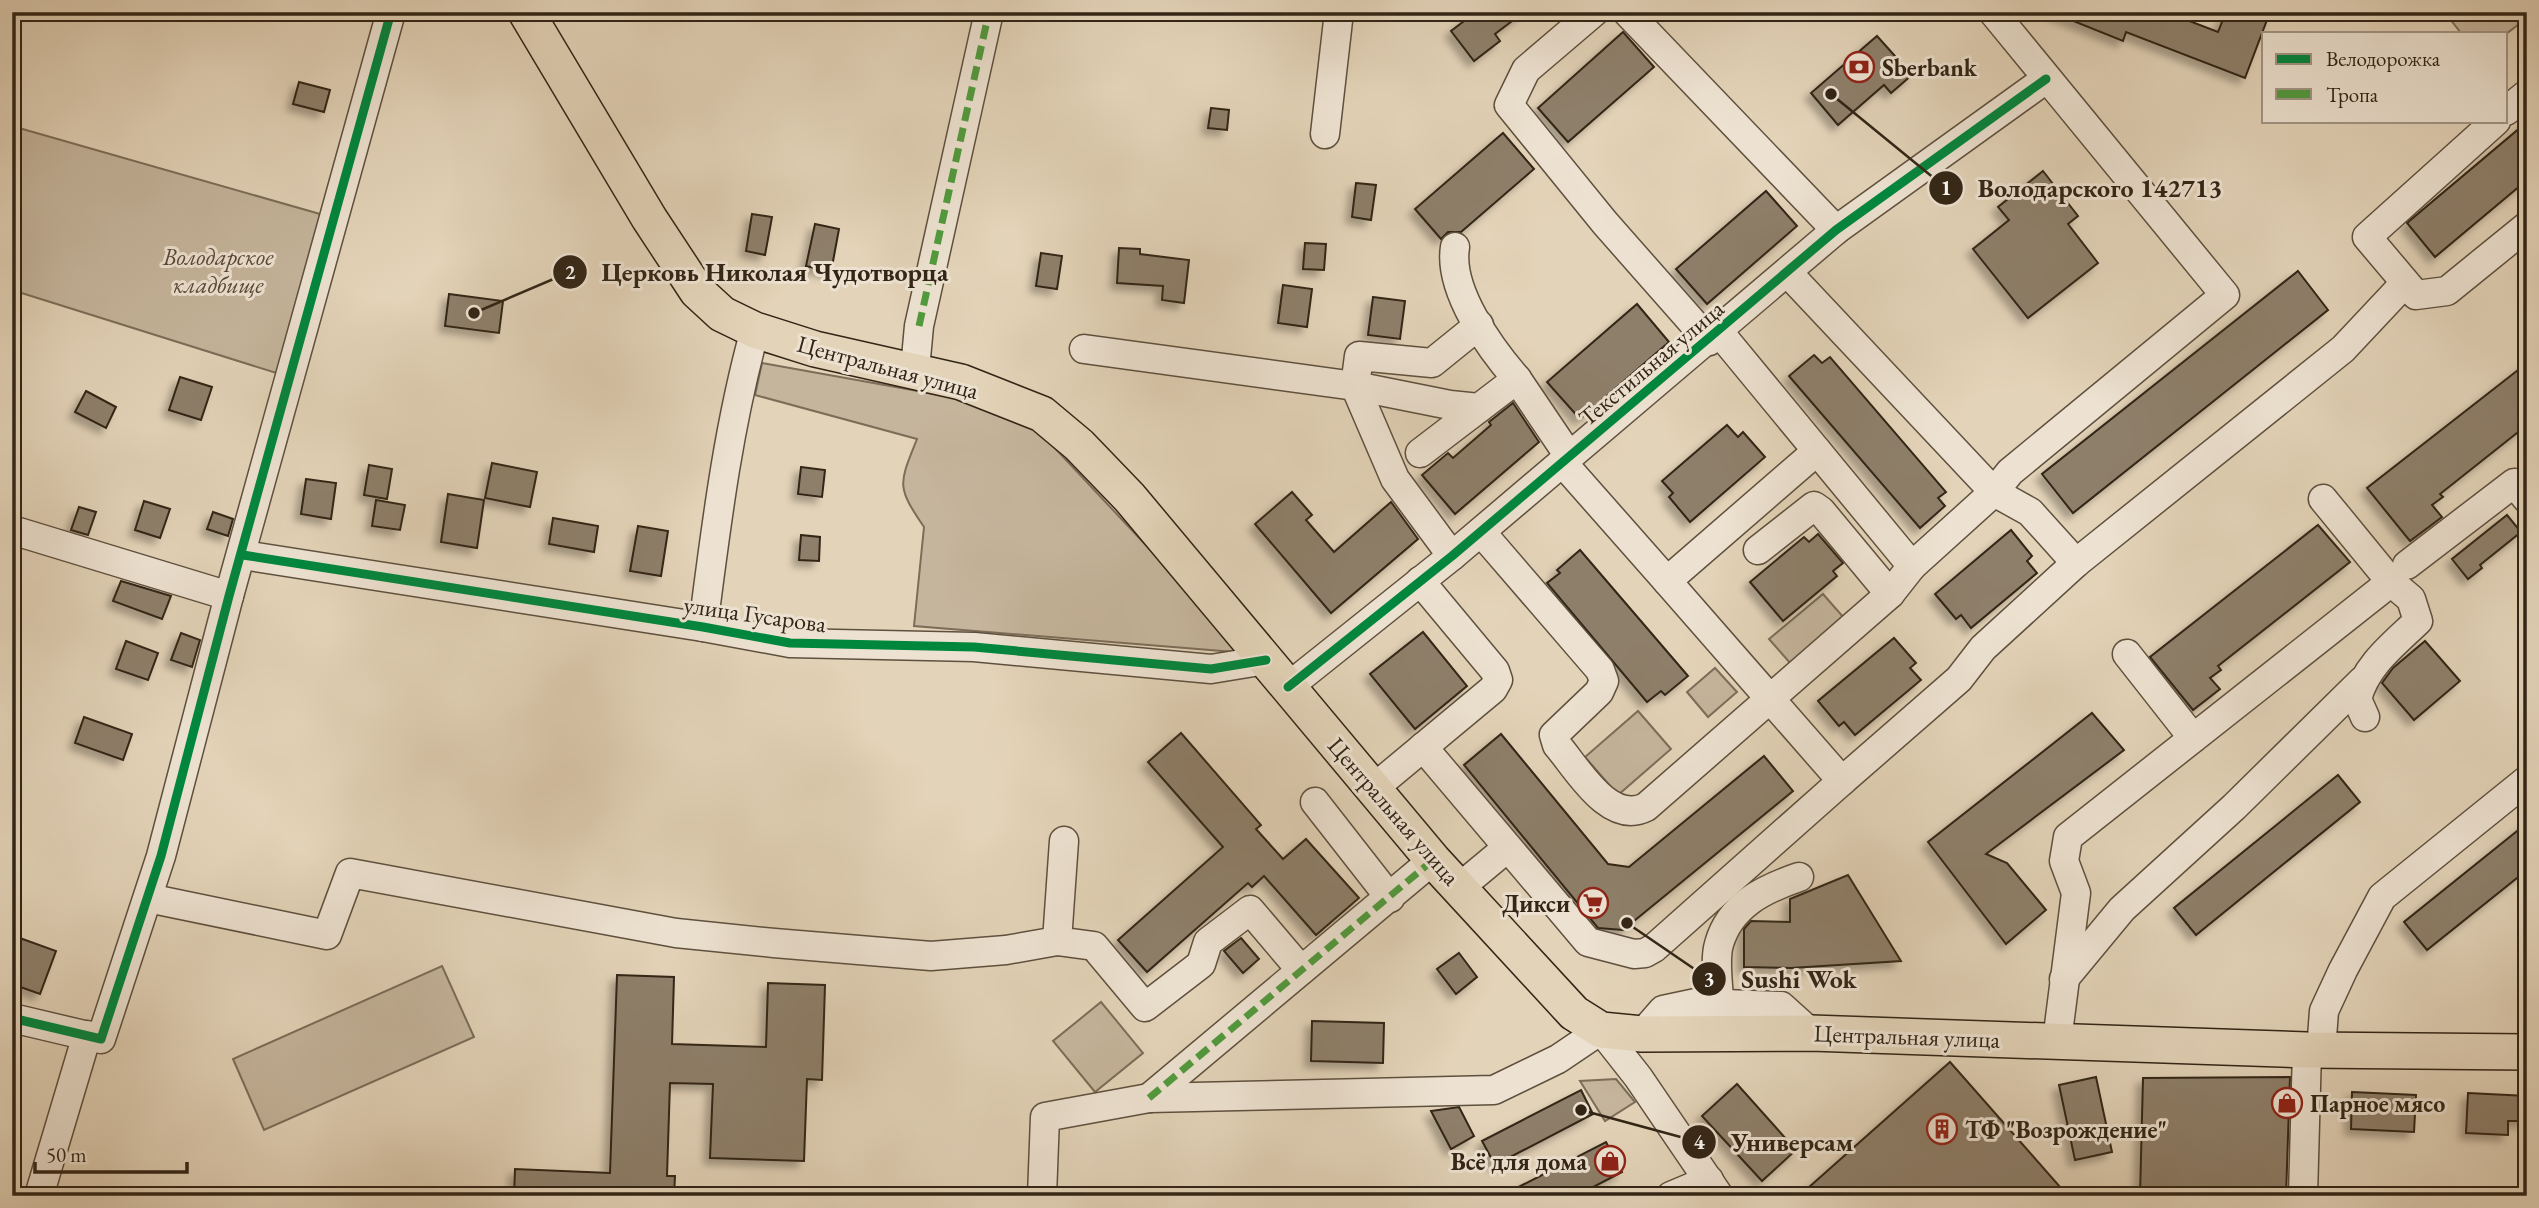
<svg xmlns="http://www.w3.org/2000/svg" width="2539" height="1208" font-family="'EB Garamond',serif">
<defs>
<filter id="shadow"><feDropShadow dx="-6" dy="6" stdDeviation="3.5" flood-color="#0004"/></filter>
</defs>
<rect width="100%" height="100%" fill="#e3d3b8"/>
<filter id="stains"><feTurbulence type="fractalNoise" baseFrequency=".00286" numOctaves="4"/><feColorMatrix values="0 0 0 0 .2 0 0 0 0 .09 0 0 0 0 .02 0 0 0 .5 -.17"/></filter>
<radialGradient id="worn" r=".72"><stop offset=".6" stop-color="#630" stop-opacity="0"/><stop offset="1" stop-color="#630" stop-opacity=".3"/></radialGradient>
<!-- green -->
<g fill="#c5b59c" stroke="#7c6d59" stroke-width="2">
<polygon points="2459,12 2527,12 2527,18 2506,34 2461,33 2450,19"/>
<polygon points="12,126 320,214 286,376 12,290"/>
<path d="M762,363L968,400L1037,429L1247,653L914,626L924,527C896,486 899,484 917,439L755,395Z"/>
<polygon points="1823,594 1844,618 1791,664 1769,639"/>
<polygon points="1715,668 1737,692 1708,717 1687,692"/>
<polygon points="1638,711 1671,749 1618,795 1585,757"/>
<polygon points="442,966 474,1037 264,1130 233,1059"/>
<polygon points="1101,1002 1143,1053 1095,1092 1053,1041"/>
<polygon points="1616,1079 1635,1102 1605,1121 1580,1081"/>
</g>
<!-- building -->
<g fill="#8e7f6a" stroke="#322516" stroke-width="2" filter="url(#shadow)">
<polygon points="1476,12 1524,12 1495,34 1500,41 1474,61 1451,31"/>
<polygon points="2051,12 2166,12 2218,32 2226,12 2270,12 2245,78 2126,32 2123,41"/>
<polygon points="1623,32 1654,67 1568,142 1538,108"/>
<polygon points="1877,36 1912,75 1891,93 1884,85 1838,125 1811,93"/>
<polygon points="299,82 330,90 324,112 293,104"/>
<polygon points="1211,108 1229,110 1227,130 1208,128"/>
<polygon points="2527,122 2527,180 2435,257 2407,223"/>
<polygon points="1503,133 1534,169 1461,232 1448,232 1441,239 1415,209"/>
<polygon points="2043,171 2078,216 2068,224 2098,263 2028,318 1973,249 2009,220 1998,207"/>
<polygon points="1356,183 1376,185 1371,220 1352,217"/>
<polygon points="1766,191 1797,226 1707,304 1676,269"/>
<polygon points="752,214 772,217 765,255 746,251"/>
<polygon points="815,224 839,229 831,272 806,266"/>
<polygon points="1305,243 1326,244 1324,270 1303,269"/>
<polygon points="1119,248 1140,249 1140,254 1189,260 1184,303 1162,300 1163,286 1117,283"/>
<polygon points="1041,253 1062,256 1057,289 1036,286"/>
<polygon points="2298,271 2328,310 2073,513 2042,474"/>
<polygon points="1283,285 1312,289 1307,327 1278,323"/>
<polygon points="449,294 503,301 499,333 445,326"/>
<polygon points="1373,297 1405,301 1400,339 1368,335"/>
<polygon points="1637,304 1669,342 1580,419 1547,382"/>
<polygon points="1814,355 1822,363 1830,357 1946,492 1938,498 1945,506 1920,528 1789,376"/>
<polygon points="2527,363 2527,425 2440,494 2443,497 2432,505 2442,517 2410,541 2367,488"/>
<polygon points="180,377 212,387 201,420 169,410"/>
<polygon points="86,391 116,407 106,428 75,412"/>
<polygon points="1513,403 1539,442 1455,514 1422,475 1448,453 1453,458 1491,425 1489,422"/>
<polygon points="1727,425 1738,437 1743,432 1765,457 1690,522 1669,497 1673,493 1662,481"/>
<polygon points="492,463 537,472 530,507 485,498"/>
<polygon points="369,465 392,469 387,499 364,495"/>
<polygon points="801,467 825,470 822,497 798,494"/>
<polygon points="306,479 336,483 331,519 301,514"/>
<polygon points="1292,492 1312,515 1306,520 1334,552 1391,502 1418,539 1331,613 1255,524"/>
<polygon points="448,494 484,500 477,548 441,542"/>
<polygon points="376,500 405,505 400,530 372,526"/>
<polygon points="144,501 170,509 160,538 135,530"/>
<polygon points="79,507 96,512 88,535 71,530"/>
<polygon points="213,512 233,519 228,536 207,529"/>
<polygon points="2507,515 2521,532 2480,565 2482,568 2468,579 2452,559"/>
<polygon points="553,518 598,526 594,552 549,544"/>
<polygon points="2318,525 2350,562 2218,666 2221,670 2210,678 2220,689 2193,710 2150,657"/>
<polygon points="638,526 668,531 661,576 630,571"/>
<polygon points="2011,530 2032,556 2027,561 2037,573 1971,628 1961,615 1956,619 1935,594"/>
<polygon points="1818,534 1843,563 1833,571 1837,576 1783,621 1750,582 1804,537 1809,542"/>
<polygon points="801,535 820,537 819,561 799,560"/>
<polygon points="1580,550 1688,676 1665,695 1661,691 1647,702 1547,583 1560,573 1557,570"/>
<polygon points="121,581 171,596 162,619 113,601"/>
<polygon points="1423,632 1467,686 1415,729 1370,674"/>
<polygon points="181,633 200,640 192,667 171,660"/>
<polygon points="1894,638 1916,663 1910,668 1921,680 1855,735 1844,722 1839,726 1818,701"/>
<polygon points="126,641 158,653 148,680 116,669"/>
<polygon points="2425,641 2460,681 2414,720 2382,683 2393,668"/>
<polygon points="2092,713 2124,750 1986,854 2007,863 2046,910 2006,944 1928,842"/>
<polygon points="84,717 132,734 123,760 75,743"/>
<polygon points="1181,733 1261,825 1256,829 1283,859 1306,839 1359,898 1316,935 1264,876 1252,887 1248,883 1147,972 1118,940 1223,847 1148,762"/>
<polygon points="1501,734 1608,864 1629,867 1764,756 1793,791 1623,930 1598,928 1464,765"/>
<polygon points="2338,775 2360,802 2196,935 2174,908"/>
<polygon points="2527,823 2527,870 2427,950 2404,922"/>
<polygon points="1848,875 1901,961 1791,968 1744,967 1744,929 1751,921 1790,922 1790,899"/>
<polygon points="17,937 56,951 40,994 12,984 12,951"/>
<polygon points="1241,938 1259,959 1243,973 1224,951"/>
<polygon points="1459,953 1477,977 1456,994 1437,969"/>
<polygon points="617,975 674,977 672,1044 766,1047 768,983 825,985 822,1080 807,1079 804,1161 710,1158 713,1084 670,1083 667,1176 675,1176 674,1196 514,1196 515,1169 610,1173"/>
<polygon points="1312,1021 1384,1023 1383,1063 1311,1061"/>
<polygon points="1950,1062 2068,1196 1799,1196"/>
<polygon points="2096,1077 2112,1152 2075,1160 2059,1085"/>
<polygon points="2290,1077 2286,1196 2140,1196 2143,1078"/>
<polygon points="1737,1084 1796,1150 1762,1181 1702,1116"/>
<polygon points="1581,1090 1593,1114 1495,1165 1482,1141"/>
<polygon points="2352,1092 2416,1095 2414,1132 2351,1129"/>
<polygon points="2468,1093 2527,1096 2527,1121 2508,1121 2508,1135 2466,1133"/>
<polygon points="1459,1107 1474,1136 1451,1149 1431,1111"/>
<polygon points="1606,1142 1622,1172 1576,1196 1501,1196"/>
</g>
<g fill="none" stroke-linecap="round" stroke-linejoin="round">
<!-- minor casing -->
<g stroke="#5e503e" stroke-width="31">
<g id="minor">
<polyline points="1594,12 1526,70 1509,105 1605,223 1709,341"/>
<polyline points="1627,12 1836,230"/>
<polyline points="2506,111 2527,94"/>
<polyline points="2496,121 2367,237 2416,295 2447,291 2527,226"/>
<polyline points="1325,134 1339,12"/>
<path d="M1455,247C1448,290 1490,348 1517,379"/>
<polyline points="1788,273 1994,492 2030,512 2076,563"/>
<polyline points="1719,332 1912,566 1994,492 2010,472 2225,295 1993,12"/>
<polyline points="1084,349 1355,386 1450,405 1479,408"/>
<polyline points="915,369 919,326 989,12"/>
<polyline points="1420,453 1517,379 1569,456"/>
<polyline points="1562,462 1667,581 1817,451"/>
<polyline points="12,530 229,596"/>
<path d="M1481,532L1600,670L1604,681L1599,692L1554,735L1557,745C1577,768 1609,826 1646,807L1890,594L1912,566"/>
<polyline points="1758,550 1814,506 1821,511 1890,594"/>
<polyline points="243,555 703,627 790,643 974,647 1211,669 1266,660"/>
<polyline points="1452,556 1395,479 1355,386 1359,356 1432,363 1479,325"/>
<polyline points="2407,565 2514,483 2527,499"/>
<path d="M703,627C716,527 728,427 755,330"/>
<polyline points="2127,654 2193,738"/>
<polyline points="1288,687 1452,556 1836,230 2046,79"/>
<path d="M2365,717L2357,699C2366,665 2393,645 2418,621L2411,599L2391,582"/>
<polyline points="1423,747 1588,942 1634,954 1645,953 1654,948 1842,781 1667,581"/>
<polyline points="1842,781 1959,679 1983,648 2076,563 2343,349 2405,283"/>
<polyline points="1374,788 1493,689 1498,680 1495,671 1420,581"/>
<polyline points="1315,802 1390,898"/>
<polyline points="1064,841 1057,941 1094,946 1145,1007 1201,964 1208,942 1250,910 1301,970"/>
<polyline points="1459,888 1507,848"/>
<polyline points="148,898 327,935 350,873 676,933 774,943 931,956 1006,950 1057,941"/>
<polyline points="2064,979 2122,909 2234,807 2362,681"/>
<path d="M1719,1004C1719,986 1714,961 1719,944C1730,905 1764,889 1799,877"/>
<polyline points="12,1018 101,1039 161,856 229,596 391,12"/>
<polyline points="1642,1034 1663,1010 1696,1003 1781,1006 1811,1033"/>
<polyline points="2057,1041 2076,893 2064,861 2068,837 2391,582 2323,499"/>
<polyline points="2321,1051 2324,1011 2343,970 2382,897 2527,780"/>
<polyline points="1149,1098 1433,860"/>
<polyline points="39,1196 87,1035"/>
<polyline points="1042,1196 1045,1117 1149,1098 1494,1090 1558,1059 1601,1030 1638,1077 1719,1196"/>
<polyline points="1671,1196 1709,1180"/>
<polyline points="2303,1196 2307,1050"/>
</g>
</g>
<!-- major casing -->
<g stroke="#322516" stroke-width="38">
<polyline id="major" points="526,12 649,218 697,291 722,314 755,330 815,349 961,382 1042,414 1079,445 1130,498 1433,860 1574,1013 1601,1030 1642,1034 1811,1033 2307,1050 2527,1052"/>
</g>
<!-- minor -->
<use href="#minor" stroke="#ede2d1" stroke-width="28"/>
<!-- major -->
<use href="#major" stroke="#e3d3b8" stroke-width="35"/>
<!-- quiet -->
<g stroke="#509b3d" stroke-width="7" stroke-dasharray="14 7" stroke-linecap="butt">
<polyline points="919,326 989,12"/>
<polyline points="1149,1098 1433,860"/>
</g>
<!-- cycleway casing -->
<g stroke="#ede2d1" stroke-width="13">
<g id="cycleway">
<polyline points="243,555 703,627 790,643 974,647 1211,669 1266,660"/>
<polyline points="1288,687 1452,556 1836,230 2046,79"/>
<polyline points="12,1018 101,1039 161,856 229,596 391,12"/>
</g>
</g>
<!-- cycleway -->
<use href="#cycleway" stroke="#00873e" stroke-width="9"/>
</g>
<!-- icons -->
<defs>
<g id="bank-ring" transform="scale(1.575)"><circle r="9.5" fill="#ede2d1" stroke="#8f2418" stroke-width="1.5"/><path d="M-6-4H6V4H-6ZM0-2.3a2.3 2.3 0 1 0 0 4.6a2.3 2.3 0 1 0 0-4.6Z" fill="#8f2418"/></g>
<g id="supermarket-ring" transform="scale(1.575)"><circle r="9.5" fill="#ede2d1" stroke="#8f2418" stroke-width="1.5"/><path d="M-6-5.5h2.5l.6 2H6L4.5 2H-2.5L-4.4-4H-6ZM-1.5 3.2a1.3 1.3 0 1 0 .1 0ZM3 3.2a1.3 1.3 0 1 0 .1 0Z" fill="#8f2418"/></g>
<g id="shop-ring" transform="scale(1.575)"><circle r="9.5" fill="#ede2d1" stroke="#8f2418" stroke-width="1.5"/><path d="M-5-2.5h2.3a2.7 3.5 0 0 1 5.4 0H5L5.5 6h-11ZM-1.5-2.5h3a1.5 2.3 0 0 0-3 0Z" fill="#8f2418"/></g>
<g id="building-ring" transform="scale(1.575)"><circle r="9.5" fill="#ede2d1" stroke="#8f2418" stroke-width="1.5"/><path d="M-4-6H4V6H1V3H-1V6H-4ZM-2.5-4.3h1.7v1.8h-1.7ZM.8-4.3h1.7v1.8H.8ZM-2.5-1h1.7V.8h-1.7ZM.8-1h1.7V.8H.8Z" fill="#8f2418"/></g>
</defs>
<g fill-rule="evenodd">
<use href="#bank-ring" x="1859" y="67"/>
<use href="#supermarket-ring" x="1593" y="903"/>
<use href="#shop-ring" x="2287" y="1103"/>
<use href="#building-ring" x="1942" y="1129"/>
<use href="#shop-ring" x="1610" y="1161"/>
</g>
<g text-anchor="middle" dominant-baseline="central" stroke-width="6" stroke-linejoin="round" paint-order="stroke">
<!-- poi labels -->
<g font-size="24" font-weight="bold" fill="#322516" stroke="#ede2d1" text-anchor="start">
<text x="1882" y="67">Sberbank</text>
<text x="1570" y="903" text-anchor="end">Дикси</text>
<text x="2310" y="1103">Парное мясо</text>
<text x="1965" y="1129">ТФ "Возрождение"</text>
<text x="1587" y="1161" text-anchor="end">Всё для дома</text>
</g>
<!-- park labels -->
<g font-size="24" font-style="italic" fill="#574938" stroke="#ede2d1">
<text x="218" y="256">Володарское<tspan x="218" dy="28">кладбище</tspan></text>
</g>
<!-- street labels -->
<g font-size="24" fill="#322516" stroke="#ede2d1">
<text transform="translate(1651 363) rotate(-40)">Текстильная улица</text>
<text transform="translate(888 367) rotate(15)">Центральная улица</text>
<text transform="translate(755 614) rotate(8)">улица Гусарова</text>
<text transform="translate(1394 811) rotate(49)">Центральная улица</text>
<text transform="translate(1907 1036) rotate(2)">Центральная улица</text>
</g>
</g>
<!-- callouts -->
<path fill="none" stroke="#322516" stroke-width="2.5" d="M1831 94L1946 188M474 313L570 272M1627 923L1709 979M1581 1110L1699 1142"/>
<g fill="#322516" stroke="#ede2d1" stroke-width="2.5">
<circle cx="1831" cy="94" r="7"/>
<circle cx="474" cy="313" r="7"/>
<circle cx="1627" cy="923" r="7"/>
<circle cx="1581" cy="1110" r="7"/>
<circle cx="1946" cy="188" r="18"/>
<circle cx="570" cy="272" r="18"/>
<circle cx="1709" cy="979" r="18"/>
<circle cx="1699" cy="1142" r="18"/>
</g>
<g font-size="21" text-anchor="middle" font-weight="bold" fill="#fff">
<text x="1946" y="195">1</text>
<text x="570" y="279">2</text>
<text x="1709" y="986">3</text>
<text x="1699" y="1149">4</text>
</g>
<g font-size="26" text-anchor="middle" font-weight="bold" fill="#322516" stroke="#ede2d1" stroke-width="6" stroke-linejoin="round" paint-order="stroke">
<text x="2100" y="197">Володарского 142713</text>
<text x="775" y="281">Церковь Николая Чудотворца</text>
<text x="1799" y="988">Sushi Wok</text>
<text x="1792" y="1151">Универсам</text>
</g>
<!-- margin -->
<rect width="2539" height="1208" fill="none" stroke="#e3d3b8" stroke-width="42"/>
<rect x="14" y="14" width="2511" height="1180" fill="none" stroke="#322516" stroke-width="3.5"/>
<rect x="21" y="21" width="2497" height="1166" fill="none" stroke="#322516" stroke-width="2"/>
<!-- legend -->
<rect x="2262" y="32" width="245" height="91" fill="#ede2d1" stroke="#a29686" stroke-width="2"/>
<rect x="2276" y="54" width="35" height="10" fill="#00873e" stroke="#a29686" stroke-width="2"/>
<text x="2326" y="66" font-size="21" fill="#322516">Велодорожка</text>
<rect x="2276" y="89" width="35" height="10" fill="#509b3d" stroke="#a29686" stroke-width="2"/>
<text x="2326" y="102" font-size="21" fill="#322516">Тропа</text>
<!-- scale -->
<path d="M35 1162v10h152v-10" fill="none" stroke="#322516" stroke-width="3.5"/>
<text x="46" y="1162" font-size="21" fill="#322516" stroke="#ede2d1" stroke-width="5" paint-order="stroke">50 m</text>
<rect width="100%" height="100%" filter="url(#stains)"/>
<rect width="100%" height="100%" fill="url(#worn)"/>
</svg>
